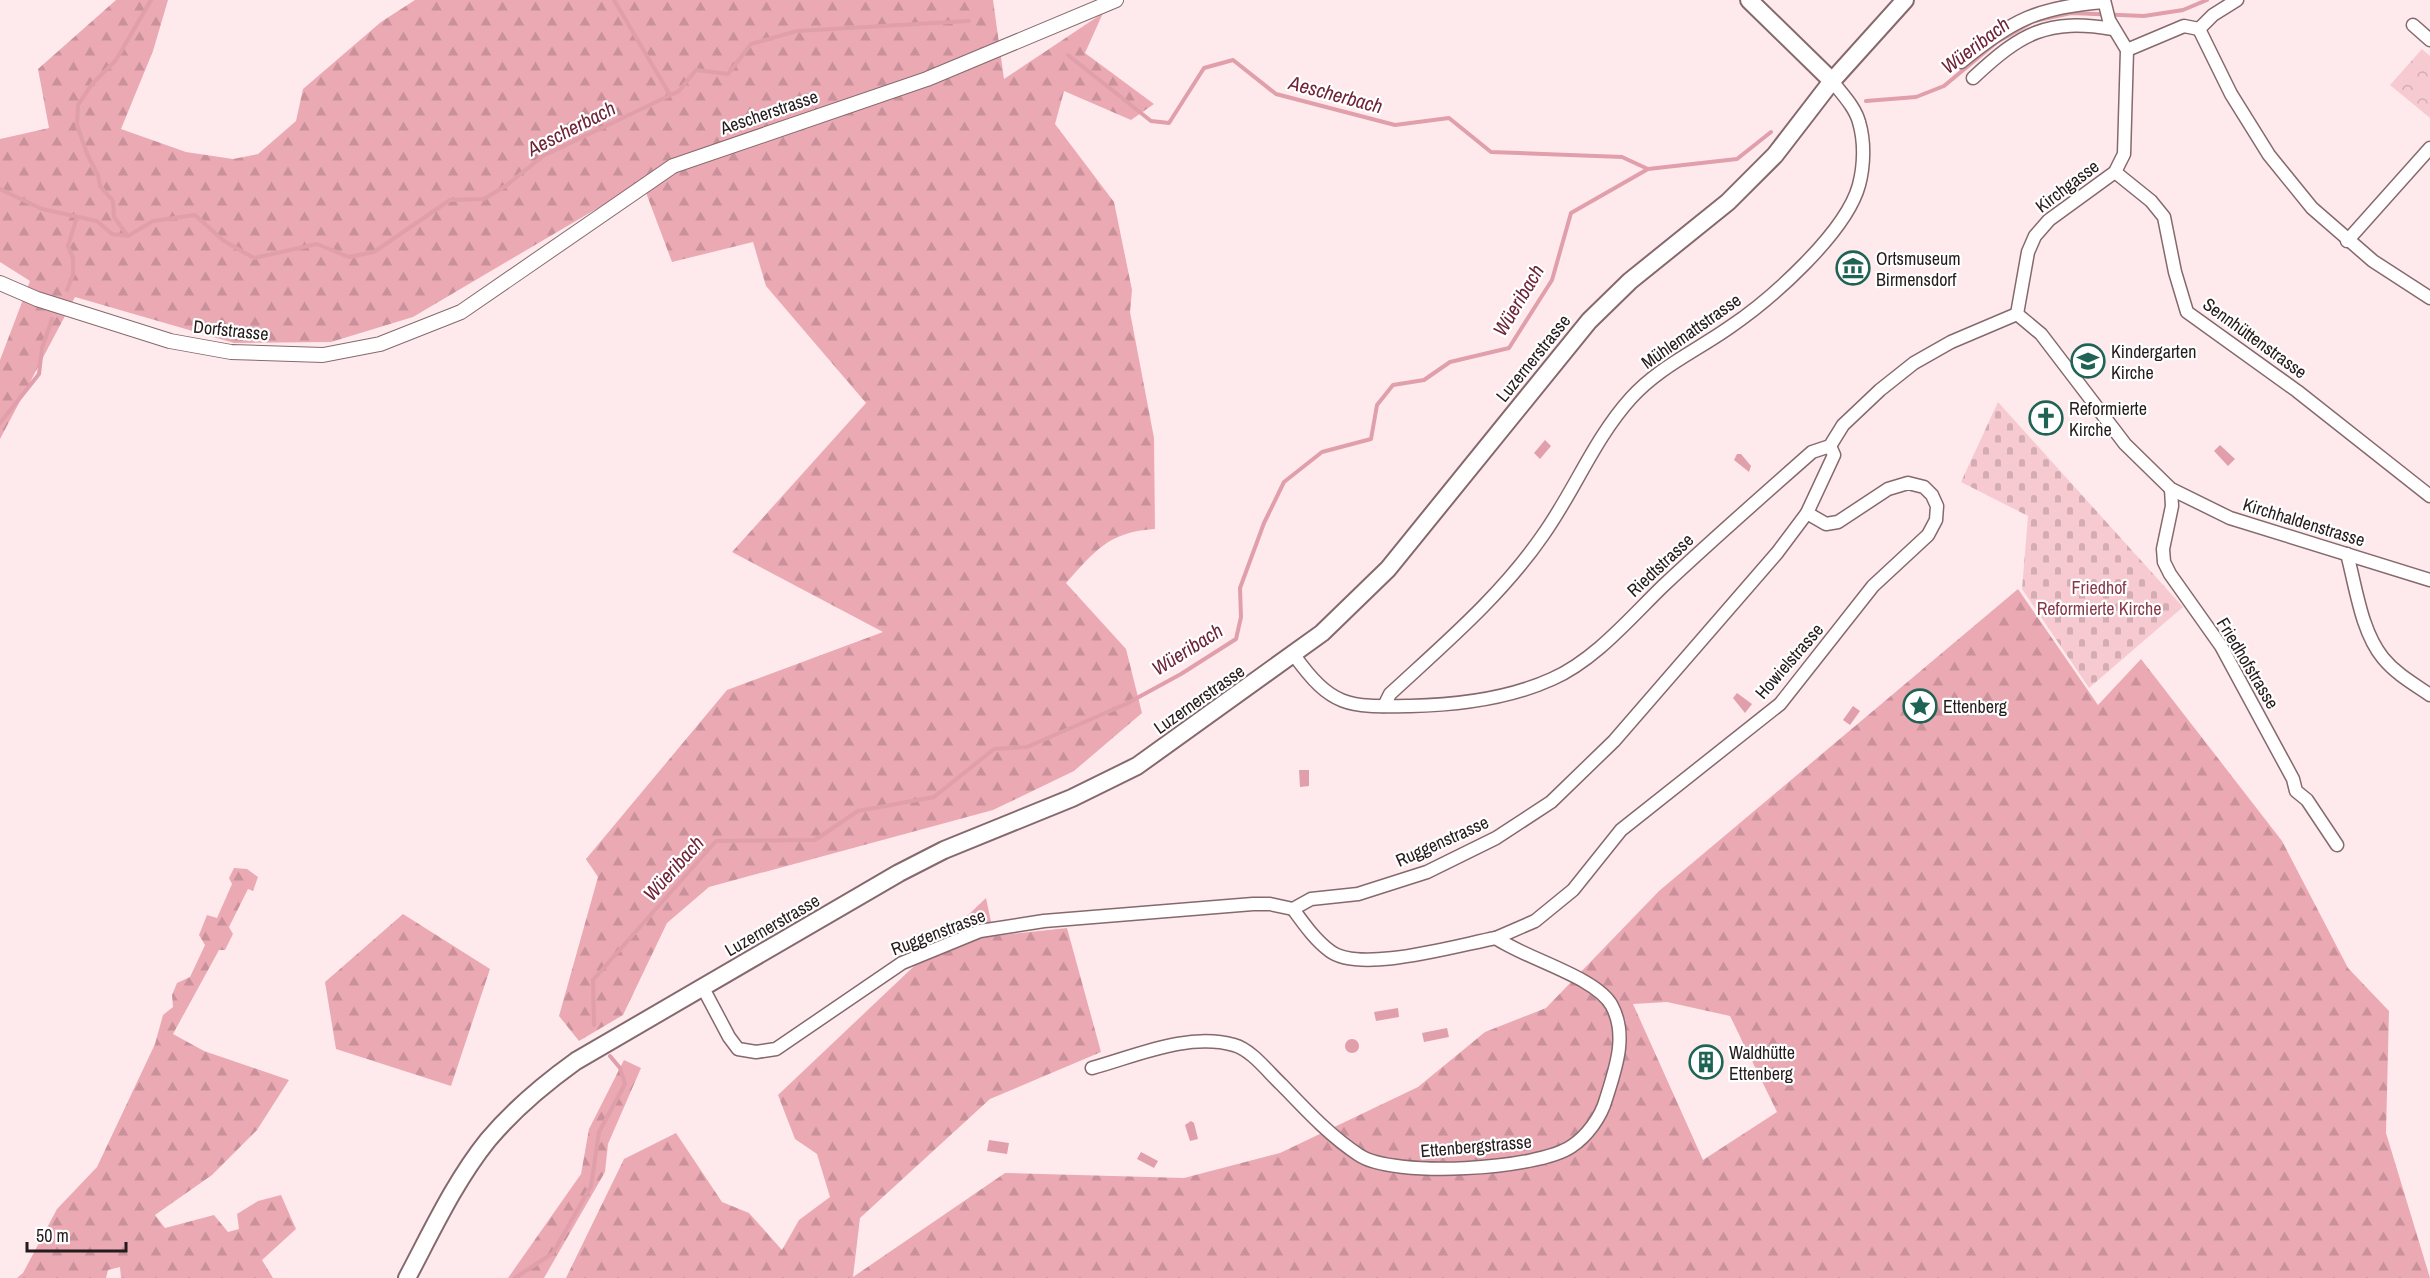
<svg xmlns="http://www.w3.org/2000/svg" width="2430" height="1278" font-family="'Archivo Narrow',sans-serif">
<defs>
<pattern id="forest-firs" width="22" height="20" patternUnits="userSpaceOnUse" patternTransform="scale(1.5)"><rect width="22" height="20" fill="#eba9b4"/><path d="M5 1l3.5 6h-7zM16 11l3.5 6h-7z" fill="#c9919a"/></pattern>
<pattern id="cemetery-stones" width="16" height="16" patternUnits="userSpaceOnUse" patternTransform="scale(1.5)"><rect width="16" height="16" fill="#f7cad1"/><path d="M2 7V4a2 2 0 0 1 4 0v3zM10 15v-3a2 2 0 0 1 4 0v3z" fill="#d4adb3"/></pattern>
<pattern id="park-crowns" width="20" height="18" patternUnits="userSpaceOnUse" patternTransform="scale(1.5)"><rect width="20" height="18" fill="#f7cad1"/><path d="M2 6a3 3 0 1 1 6 0M12 15a3 3 0 1 1 6 0" fill="none" stroke="#d4adb3"/></pattern>
</defs>
<rect width="100%" height="100%" fill="#feeaec"/>
<!-- forest -->
<g fill="url(#forest-firs)" fill-rule="evenodd">
<path d="M116,0H168L153,51L121,129L186,152L233,159L258,154L296,121L303,89L381,22L415,0H993L1004,79L1103,13L1085,53L1154,104L1131,120L1064,91L1055,124L1114,202L1132,290L1130,312L1154,438L1155,529C1108,532 1095,551 1066,583L1126,649L1142,713L1074,771L993,810L709,887L667,923L623,1015L579,1041L559,1016L598,877L586,859L727,690L883,632L732,552L866,403L766,286L753,242L672,262L642,182L413,317L331,342L234,343L75,297L0,439V360L30,281L0,262V139L49,128L38,69Z"/>
<path d="M2018,589L2098,705L2141,659L2282,841L2348,968L2389,1011L2386,1133L2430,1278H566L624,1159L676,1133L722,1202L749,1213L782,1250L799,1220L830,1197L817,1154L795,1139L778,1095L986,898L994,936L1067,928L1101,1052L990,1099L860,1218L853,1277L1005,1173L1184,1178L1280,1153L1418,1087L1485,1032L1546,1008L1659,891ZM1667,1002L1730,1016L1777,1112L1703,1160L1633,1004Z"/>
<polygon points="234,868 247,869 258,877 253,891 248,889 229,927 233,934 225,950 219,950 173,1034 204,1051 289,1080 257,1130 212,1175 155,1215 165,1228 214,1215 228,1232 239,1229 237,1214 258,1201 281,1195 296,1229 262,1260 273,1278 121,1278 120,1267 108,1270 106,1278 17,1278 23,1273 57,1209 97,1167 155,1044 163,1015 173,1007 172,995 177,983 190,977 205,945 199,935 207,915 217,918 232,884 229,878"/>
<polygon points="403,914 490,969 451,1086 336,1049 325,982"/>
<polygon points="624,1060 641,1068 608,1144 605,1172 544,1278 508,1278 581,1174 589,1129"/>
</g>
<!-- cemetery -->
<polygon fill="url(#cemetery-stones)" points="1998,402 2183,607 2089,688 2022,589 2028,516 1961,482"/>
<!-- park -->
<polygon fill="url(#park-crowns)" points="2422,49 2430,56 2430,118 2390,85"/>
<!-- water -->
<g fill="#e09faa">
<polygon points="1545,440 1551,446 1540,459 1534,453"/>
<polygon points="2220,445 2235,459 2228,466 2214,451"/>
<polygon points="1737,454 1741,454 1751,466 1749,472 1734,460"/>
<polygon points="1737,693 1752,704 1745,713 1733,698"/>
<polygon points="1853,706 1860,711 1850,725 1843,720"/>
<polygon points="1299,770 1309,770 1309,786 1300,787"/>
<polygon points="1398,1008 1399,1017 1376,1021 1374,1012"/>
<polygon points="1447,1028 1449,1037 1424,1042 1422,1033"/>
<circle cx="1352" cy="1046" r="7"/>
<polygon points="1191,1121 1194,1123 1198,1139 1190,1141 1185,1125"/>
<polygon points="989,1140 1009,1143 1007,1154 987,1151"/>
<polygon points="1141,1152 1158,1161 1154,1168 1137,1159"/>
</g>
<g fill="none" stroke-linecap="round" stroke-linejoin="round">
<!-- stream -->
<g stroke="#e09faa" stroke-width="4">
<polyline points="614,0 670,95"/>
<polyline points="1068,55 1151,121 1169,123 1204,68 1233,60 1276,94 1395,125 1449,118 1491,152 1622,157 1648,169"/>
<polyline points="1866,101 1916,97 1944,86 1997,42 2034,21 2071,13 2144,16 2183,10 2207,0"/>
<polyline points="0,189 42,209 97,221 112,234 128,236 153,221 195,215 224,241 254,258 317,244 349,257 374,252 450,200 484,199 507,185 543,156 679,91 696,70 728,74 751,44 797,31 969,21"/>
<polyline points="127,235 114,217 113,201 100,186 98,175 87,154 77,125 78,105 92,84 116,60 151,0"/>
<polyline points="67,290 73,275 73,258 68,246 77,217"/>
<polyline points="0,423 39,374 42,348 52,319"/>
<polyline points="594,1025 593,980 716,841 815,840 858,811 934,797 994,749 1027,747 1126,704 1181,674 1236,639 1241,617 1240,588 1264,523 1284,482 1322,452 1371,439 1377,405 1393,385 1424,380 1450,362 1509,348 1552,280 1571,213 1648,169 1737,159 1771,132"/>
<polyline points="515,1278 553,1253 591,1186 599,1132 625,1084 620,1068 610,1056"/>
</g>
<!-- minor casing -->
<g stroke="#86696d" stroke-width="15">
<g id="minor">
<polyline points="2413,25 2430,40"/>
<polyline points="2199,29 2231,94 2269,155 2312,208 2373,261 2430,298"/>
<polyline points="2199,29 2213,15 2237,0"/>
<polyline points="2127,50 2184,26 2199,29"/>
<path d="M1961,62C2012,20 2038,7 2104,2"/>
<path d="M1973,78C2021,33 2047,18 2113,29"/>
<polyline points="2115,172 2151,201 2164,217 2175,272 2187,312 2297,391 2430,496"/>
<polyline points="2347,241 2430,148"/>
<polyline points="2017,314 2041,334 2125,444 2171,489 2230,518 2430,580"/>
<polyline points="2017,314 2028,252 2035,236 2049,220 2115,172 2124,154 2127,50 2109,20 2104,0"/>
<polyline points="2171,489 2172,506 2163,549 2164,562 2170,574 2221,646 2293,779 2296,791 2307,800 2337,845"/>
<path d="M2347,554C2356,587 2361,631 2383,658C2396,674 2414,684 2430,695"/>
<path d="M1294,655C1332,708 1348,707 1410,706C1458,705 1508,699 1552,679C1595,660 1630,618 1663,586C1712,540 1762,496 1812,452L1830,446L1843,425L1880,390L1914,363L1951,342L2017,314"/>
<path d="M1384,706L1390,694C1444,644 1501,596 1543,535C1575,490 1594,439 1631,398C1659,367 1696,351 1730,327C1770,300 1846,233 1859,185C1864,166 1865,142 1859,122C1855,107 1842,94 1832,81"/>
<polyline points="1496,938 1535,921 1573,890 1621,830 1780,704 1873,586 1928,535 1936,520 1937,506 1932,495 1924,487 1908,483 1888,489 1838,522 1826,524 1807,513"/>
<polyline points="703,988 729,1037 738,1049 756,1052 776,1049 902,963 980,931 1044,921 1253,904 1270,904 1293,909 1311,899 1358,894 1427,872 1496,838 1551,802 1614,741 1777,553 1807,513 1834,455 1830,446"/>
<path d="M1092,1068C1136,1056 1188,1032 1234,1045C1252,1050 1268,1072 1282,1085C1306,1110 1330,1136 1359,1155C1393,1178 1538,1170 1572,1146C1587,1136 1601,1117 1606,1099C1615,1070 1628,1036 1612,1006C1597,977 1526,959 1496,938C1458,945 1360,974 1330,951C1315,940 1304,924 1293,909"/>
</g>
</g>
<!-- tertiary casing -->
<g stroke="#86696d" stroke-width="16">
<polyline id="tertiary" points="0,283 37,299 170,341 231,352 323,355 380,344 461,312 673,166 927,79 1116,0"/>
</g>
<!-- secondary casing -->
<g stroke="#86696d" stroke-width="20">
<g id="secondary">
<polyline points="1749,0 1832,81"/>
<path d="M407,1278C432,1231 455,1181 488,1140C514,1109 544,1084 576,1061L899,873L944,850L1072,798L1137,766L1322,633L1388,569L1589,321L1630,281L1728,202L1775,155L1832,81L1905,0"/>
</g>
</g>
<!-- minor -->
<use href="#minor" stroke="#fff" stroke-width="12"/>
<!-- tertiary -->
<use href="#tertiary" stroke="#fff" stroke-width="14"/>
<!-- secondary -->
<use href="#secondary" stroke="#fff" stroke-width="16"/>
</g>
<!-- icons -->
<defs>
<g id="museum-ring" transform="scale(1.725)"><circle r="9.5" fill="#fff" stroke="#1f6354" stroke-width="1.5"/><path d="M0-6L6-3V-2H-6V-3ZM-5-1h2V3h-2ZM-1-1h2V3h-2ZM3-1h2V3H3ZM-6 4H6V6H-6Z" fill="#1f6354"/></g>
<g id="school-ring" transform="scale(1.725)"><circle r="9.5" fill="#fff" stroke="#1f6354" stroke-width="1.5"/><path d="M0-5L7-2L0 1L-7-2ZM-4 1L0 2.5L4 1V4Q0 6-4 4Z" fill="#1f6354"/></g>
<g id="church-ring" transform="scale(1.725)"><circle r="9.5" fill="#fff" stroke="#1f6354" stroke-width="1.5"/><path d="M-1.2-6h2.4v3.5h3.3v2.4h-3.3V6h-2.4V-.1h-3.3v-2.4h3.3Z" fill="#1f6354"/></g>
<g id="sight-ring" transform="scale(1.725)"><circle r="9.5" fill="#fff" stroke="#1f6354" stroke-width="1.5"/><path d="M0-6L1.8-2.2L6-1.7L2.9 1.2L3.7 5.4L0 3.3L-3.7 5.4L-2.9 1.2L-6-1.7L-1.8-2.2Z" fill="#1f6354"/></g>
<g id="building-ring" transform="scale(1.725)"><circle r="9.5" fill="#fff" stroke="#1f6354" stroke-width="1.5"/><path d="M-4-6H4V6H1V3H-1V6H-4ZM-2.5-4.3h1.7v1.8h-1.7ZM.8-4.3h1.7v1.8H.8ZM-2.5-1h1.7V.8h-1.7ZM.8-1h1.7V.8H.8Z" fill="#1f6354"/></g>
</defs>
<g fill-rule="evenodd">
<use href="#museum-ring" x="1853" y="268"/>
<use href="#school-ring" x="2088" y="361"/>
<use href="#church-ring" x="2046" y="418"/>
<use href="#sight-ring" x="1920" y="706"/>
<use href="#building-ring" x="1706" y="1062"/>
</g>
<g text-anchor="middle" dominant-baseline="central" stroke-width="4.5" stroke-linejoin="round" paint-order="stroke">
<!-- street labels -->
<g font-size="18" fill="#251a1c" stroke="#fff">
<text transform="translate(769 112) rotate(-19)">Aescherstrasse</text>
<text transform="translate(2067 186) rotate(-37)">Kirchgasse</text>
<text transform="translate(231 330) rotate(6)">Dorfstrasse</text>
<text transform="translate(1691 331) rotate(-35)">Mühlemattstrasse</text>
<text transform="translate(2255 338) rotate(36)">Sennhüttenstrasse</text>
<text transform="translate(1533 358) rotate(-51)">Luzernerstrasse</text>
<text transform="translate(2304 522) rotate(17)">Kirchhaldenstrasse</text>
<text transform="translate(1660 565) rotate(-43)">Riedtstrasse</text>
<text transform="translate(1789 661) rotate(-49)">Howielstrasse</text>
<text transform="translate(2248 663) rotate(59)">Friedhofstrasse</text>
<text transform="translate(1199 699) rotate(-35)">Luzernerstrasse</text>
<text transform="translate(1442 841) rotate(-24)">Ruggenstrasse</text>
<text transform="translate(772 925) rotate(-30)">Luzernerstrasse</text>
<text transform="translate(938 932) rotate(-21)">Ruggenstrasse</text>
<text transform="translate(1476 1146) rotate(-5)">Ettenbergstrasse</text>
</g>
<!-- poi labels -->
<g font-size="18" fill="#251a1c" stroke="#fff" text-anchor="start">
<text x="1876" y="258">Ortsmuseum<tspan x="1876" dy="21">Birmensdorf</tspan></text>
<text x="2111" y="351">Kindergarten<tspan x="2111" dy="21">Kirche</tspan></text>
<text x="2069" y="408">Reformierte<tspan x="2069" dy="21">Kirche</tspan></text>
<text x="1943" y="706">Ettenberg</text>
<text x="1729" y="1052">Waldhütte<tspan x="1729" dy="21">Ettenberg</tspan></text>
</g>
<!-- park labels -->
<g font-size="18" fill="#87394a" stroke="#fff">
<text x="2099" y="587">Friedhof<tspan x="2099" dy="21">Reformierte Kirche</tspan></text>
</g>
<!-- water labels -->
<g font-size="20" font-style="italic" fill="#6f2337" stroke="#fff">
<text transform="translate(1975 45) rotate(-37)">Wüeribach</text>
<text transform="translate(1336 94) rotate(15)">Aescherbach</text>
<text transform="translate(571 128) rotate(-27)">Aescherbach</text>
<text transform="translate(1518 300) rotate(-59)">Wüeribach</text>
<text transform="translate(1187 649) rotate(-32)">Wüeribach</text>
<text transform="translate(673 868) rotate(-48)">Wüeribach</text>
</g>
</g>
<!-- scale -->
<path d="M27 1242v9h99v-9" fill="none" stroke="#251a1c" stroke-width="3"/>
<text x="36" y="1242" font-size="18" fill="#251a1c" stroke="#ffffff" stroke-width="4.5" paint-order="stroke">50 m</text>
</svg>
